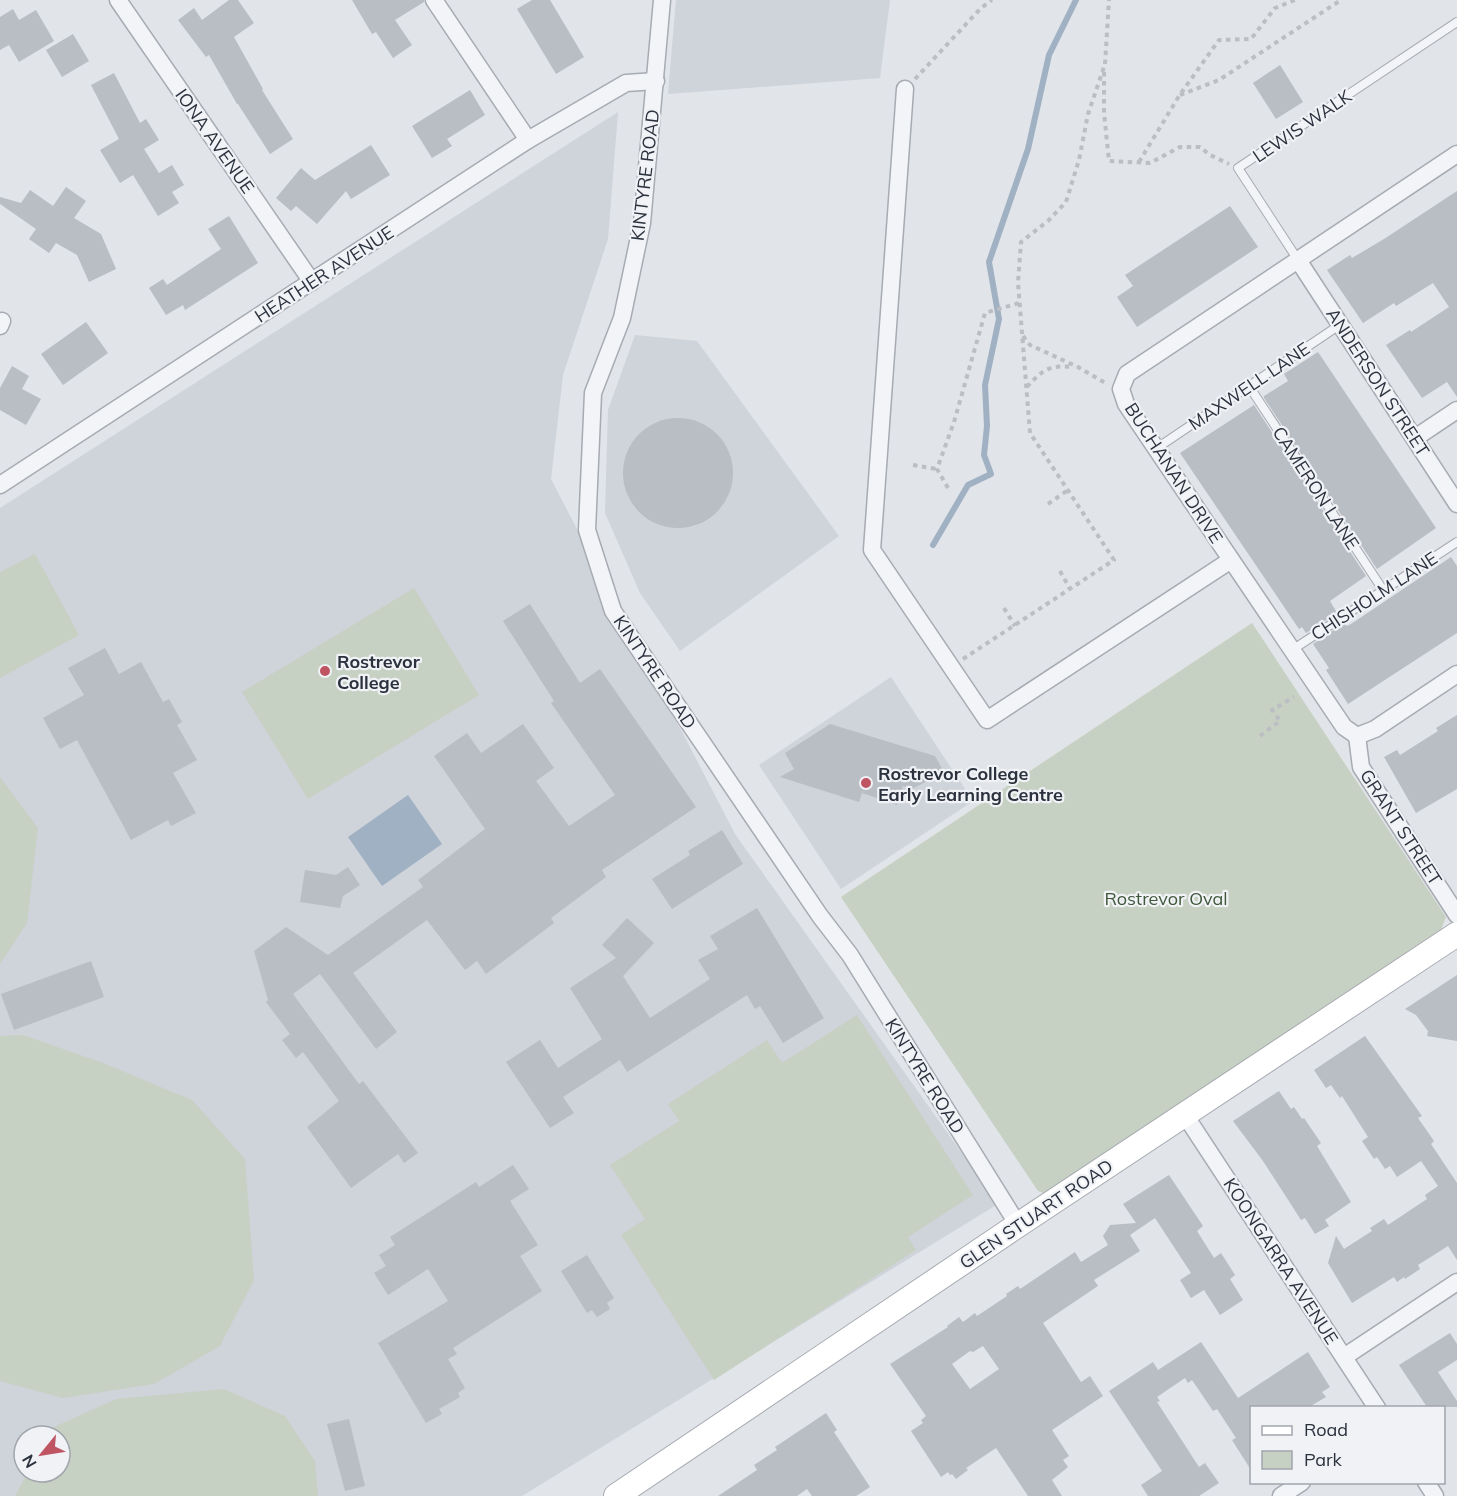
<svg xmlns="http://www.w3.org/2000/svg" width="1457" height="1496" font-family="Mulish,sans-serif">
<rect width="100%" height="100%" fill="#e1e4e8"/>
<!-- built -->
<g fill="#cfd3da" fill-rule="evenodd">
<polygon points="676,0 890,0 880,78 668,94"/>
<path d="M618,112L608,239L563,375L551,479L735,834L998,1204L522,1496H0V508ZM24,1436H60V1472H24Z"/>
<polygon points="635,335 697,341 839,536 680,651 640,593 605,513 608,410"/>
<polygon points="891,677 973,801 841,889 759,765"/>
</g>
<!-- green -->
<g fill="#c6d1c3">
<polygon points="35,554 79,635 0,678 0,572"/>
<polygon points="414,588 479,695 308,799 242,692"/>
<polygon points="1252,623 1446,917 1439,935 1046,1194 1038,1191 841,897"/>
<polygon points="0,777 38,828 27,923 0,964"/>
<polygon points="857,1015 973,1195 908,1237 916,1250 714,1380 621,1235 645,1219 610,1165 679,1121 668,1104 767,1040 782,1063"/>
<polygon points="23,1035 103,1063 192,1100 245,1159 254,1280 220,1346 154,1384 63,1398 0,1381 0,1036"/>
<polygon points="224,1389 285,1416 315,1461 318,1496 15,1496 28,1472 60,1472 60,1436 48,1436 54,1427 116,1399"/>
</g>
<!-- water -->
<polygon fill="#a0b1c4" points="408,795 442,844 382,886 348,837"/>
<g fill="none" stroke-linecap="round" stroke-linejoin="round">
<!-- stream -->
<polyline stroke="#a0b1c4" stroke-width="6" points="933,545 968,485 991,474 984,455 987,426 985,385 999,319 989,262 1028,149 1049,55 1076,0"/>
</g>
<!-- building -->
<g fill="#b9bdc4" fill-rule="evenodd">
<polygon points="229,0 238,0 254,23 234,37 263,89 262,90 293,139 270,154 238,104 237,104 209,55 206,57 178,20 194,8 202,20"/>
<polygon points="352,0 424,0 424,2 395,20 412,45 393,58 376,32 372,34"/>
<polygon points="532,0 550,0 584,57 556,74 517,9"/>
<polygon points="13,9 19,20 36,10 54,41 19,62 9,45 0,50 0,17"/>
<polygon points="73,34 89,61 62,77 46,50"/>
<polygon points="1280,65 1303,102 1276,119 1253,83"/>
<polygon points="114,73 140,123 146,119 159,140 144,149 159,173 172,165 184,185 172,192 179,203 158,216 133,175 120,183 100,150 119,139 91,85"/>
<polygon points="470,90 485,115 447,139 452,146 432,158 412,126"/>
<polygon points="371,145 390,175 351,199 346,191 317,224 296,206 291,211 276,198 301,168 315,180"/>
<polygon points="66,187 86,201 74,218 101,234 116,269 89,282 77,255 56,243 49,253 29,239 36,229 0,204 0,197 21,203 30,190 53,206"/>
<polygon points="1457,191 1457,397 1447,382 1422,398 1386,345 1410,330 1411,332 1449,307 1433,283 1396,306 1394,303 1363,323 1327,270 1350,255 1352,258 1384,239"/>
<polygon points="1230,206 1258,247 1137,327 1117,297 1133,286 1125,275"/>
<polygon points="229,216 258,263 185,310 183,305 166,315 149,288 163,279 167,285 221,249 208,229"/>
<polygon points="86,322 108,353 63,385 41,354"/>
<polygon points="1318,352 1436,528 1377,569 1264,398 1264,396 1288,381 1284,374"/>
<polygon points="12,366 29,376 22,389 41,399 26,425 0,410 0,388"/>
<polygon points="1254,405 1366,576 1330,601 1337,613 1306,633 1302,627 1299,629 1180,453"/>
<circle cx="678" cy="473" r="55"/>
<polygon points="1451,557 1457,566 1457,633 1348,704 1326,670 1329,668 1313,644 1344,623 1347,626 1351,624"/>
<polygon points="530,604 580,683 600,669 696,807 602,870 606,877 551,918 554,923 486,974 477,961 465,970 427,920 353,973 397,1032 376,1049 320,974 293,994 359,1084 363,1081 418,1153 404,1163 398,1154 351,1188 307,1127 339,1101 303,1052 296,1058 282,1040 290,1034 266,1002 268,1000 254,951 286,927 328,955 423,887 418,880 485,829 434,756 467,733 481,753 523,724 554,768 536,781 569,826 615,795 551,703 554,701 503,621"/>
<polygon points="105,648 119,674 141,662 163,702 169,699 182,722 177,725 197,760 173,773 196,813 171,826 168,820 131,840 77,740 60,749 43,718 84,695 68,668"/>
<polygon points="1457,715 1457,789 1416,813 1384,757 1397,750 1400,755 1438,731 1436,728"/>
<polygon points="830,724 935,756 944,772 912,789 903,786 897,805 862,793 859,802 780,777 794,769 785,753"/>
<polygon points="722,830 743,864 672,909 652,879 690,855 688,851"/>
<polygon points="348,867 360,885 343,896 340,908 300,902 305,870 336,875"/>
<polygon points="757,908 824,1018 783,1043 760,1006 755,1009 747,995 627,1072 620,1060 563,1097 574,1113 550,1128 506,1062 540,1040 558,1068 602,1039 570,988 616,958 602,945 627,918 654,943 623,976 650,1018 710,979 698,960 718,949 710,936"/>
<polygon points="91,961 104,997 14,1030 1,994"/>
<polygon points="1457,975 1457,1041 1427,1036 1428,1031 1416,1015 1405,1009"/>
<polygon points="1365,1036 1422,1116 1418,1118 1434,1141 1431,1144 1457,1183 1457,1260 1448,1246 1418,1265 1420,1269 1405,1279 1404,1277 1397,1282 1394,1277 1352,1303 1328,1263 1336,1236 1344,1249 1372,1231 1370,1228 1384,1219 1388,1225 1427,1199 1425,1195 1438,1186 1421,1161 1397,1177 1390,1166 1385,1169 1377,1157 1374,1159 1362,1141 1368,1137 1342,1096 1340,1098 1331,1085 1326,1088 1314,1070"/>
<polygon points="1279,1091 1291,1109 1294,1107 1302,1119 1304,1118 1321,1143 1317,1146 1351,1202 1325,1220 1329,1226 1315,1234 1305,1218 1301,1220 1263,1161 1233,1121"/>
<polygon points="513,1165 529,1189 510,1201 538,1245 520,1256 542,1291 453,1348 457,1354 448,1359 465,1388 458,1393 460,1397 439,1409 442,1414 426,1423 378,1343 448,1301 428,1269 388,1295 374,1273 386,1266 379,1255 395,1245 390,1237 476,1182 479,1187"/>
<path d="M1169,1175L1203,1226L1197,1231L1214,1258L1221,1253L1235,1275L1230,1279L1243,1300L1220,1315L1204,1290L1191,1298L1180,1280L1191,1273L1155,1218L1130,1235L1140,1251L1094,1280L1098,1286L1043,1323L1081,1382L1090,1376L1103,1396L1052,1430L1069,1456L1063,1460L1068,1467L1052,1480L1062,1496H1028L996,1448L966,1468L968,1470L956,1479L952,1474L950,1475L948,1472L941,1477L911,1431L923,1423L921,1420L926,1416L890,1364L948,1327L947,1326L959,1317L963,1322L975,1313L977,1316L1007,1296L1006,1294L1018,1286L1020,1289L1075,1252L1081,1262L1108,1245L1103,1236L1110,1225L1136,1223L1123,1204ZM983,1346L999,1369L970,1389L952,1364L970,1351L973,1352Z"/>
<polygon points="587,1255 614,1298 607,1303 610,1309 597,1317 592,1310 587,1313 561,1271"/>
<polygon points="1450,1333 1457,1344 1457,1360 1438,1372 1457,1401 1457,1407 1427,1407 1399,1365"/>
<polygon points="1201,1342 1238,1398 1308,1352 1330,1387 1322,1392 1326,1397 1309,1407 1251,1407 1251,1470 1232,1440 1236,1438 1217,1409 1213,1411 1192,1380 1188,1383 1185,1378 1157,1397 1160,1401 1157,1402 1199,1467 1205,1463 1219,1483 1199,1496 1148,1496 1141,1485 1162,1471 1109,1391 1153,1362 1158,1370"/>
<polygon points="826,1413 837,1430 834,1432 870,1487 856,1496 812,1496 807,1489 797,1496 718,1496 757,1470 754,1465 777,1450 775,1447"/>
<polygon points="349,1419 365,1486 345,1491 327,1424"/>
</g>
<g fill="none" stroke-linecap="round" stroke-linejoin="round">
<!-- lane casing -->
<g stroke="#a7abb2" stroke-width="10">
<g id="lane">
<polyline points="1298,260 1238,168 1457,22"/>
<polyline points="1249,386 1383,590"/>
<polyline points="1157,448 1341,324"/>
<polyline points="1292,650 1457,542"/>
</g>
</g>
<!-- street casing -->
<g stroke="#a7abb2" stroke-width="19">
<g id="street">
<polyline points="118,0 312,282"/>
<polyline points="434,0 528,140"/>
<polyline points="662,0 642,223 622,318 593,393 587,530 613,611 820,916 850,955 1018,1225"/>
<polyline points="905,89 872,550 987,720 1231,560"/>
<polyline points="1457,154 1127,374 1121,389 1126,404 1344,727 1357,736 1375,729 1457,674"/>
<polyline points="1298,260 1457,504"/>
<polyline points="0,326 2,321"/>
<polyline points="1415,438 1457,410"/>
<polyline points="0,485 528,140 626,83 656,81"/>
<polyline points="1357,736 1361,767 1457,915"/>
<polyline points="1185,1115 1377,1408"/>
<polyline points="1344,1357 1457,1282"/>
<polyline points="1426,1482 1435,1496"/>
<polyline points="1281,1496 1302,1482"/>
</g>
</g>
<!-- secondary casing -->
<g stroke="#a7abb2" stroke-width="26">
<polyline id="secondary" points="616,1496 1018,1225 1457,934"/>
</g>
<!-- path -->
<g stroke="#bbbec3" stroke-width="4" stroke-dasharray="4.5 4.5" stroke-linecap="butt">
<polyline points="1105,64 1109,0"/>
<polyline points="1104,72 1104,113 1109,161 1150,163 1180,147 1200,147 1210,155 1229,164"/>
<polyline points="915,79 981,8 992,0"/>
<polyline points="1180,95 1219,80 1341,0"/>
<polyline points="1139,162 1179,96 1219,40 1251,39 1275,8 1295,0"/>
<polyline points="1023,336 1030,345 1078,367 1107,384"/>
<path d="M1027,387C1043,369 1049,365 1074,367"/>
<polyline points="913,465 937,469"/>
<polyline points="948,488 937,469 954,422 985,313 1019,303"/>
<polyline points="1048,504 1068,490"/>
<polyline points="1060,571 1070,589"/>
<polyline points="1004,608 1015,626"/>
<polyline points="963,659 1114,560 1030,433 1018,283 1021,242 1048,221 1066,202 1079,160 1088,114 1105,64"/>
<polyline points="1260,736 1280,721 1272,710 1294,697"/>
</g>
<!-- lane -->
<use href="#lane" stroke="#f3f4f7" stroke-width="8"/>
<!-- street -->
<use href="#street" stroke="#f3f4f7" stroke-width="16"/>
<!-- secondary -->
<use href="#secondary" stroke="#fff" stroke-width="24"/>
</g>
<!-- markers -->
<g fill="#bf5463" stroke="#f0f2f6" stroke-width="2">
<circle cx="325" cy="671" r="6"/>
<circle cx="866" cy="783" r="6"/>
</g>
<g text-anchor="middle" dominant-baseline="central" stroke-width="4.5" stroke-linejoin="round" paint-order="stroke">
<!-- street labels -->
<g font-size="18" fill="#2b323e" stroke="#f0f2f6">
<text transform="translate(1302 126) rotate(-34)">LEWIS WALK</text>
<text transform="translate(215 141) rotate(55)">IONA AVENUE</text>
<text transform="translate(645 175) rotate(-83)">KINTYRE ROAD</text>
<text transform="translate(324 274) rotate(-33)">HEATHER AVENUE</text>
<text transform="translate(1378 382) rotate(57)">ANDERSON STREET</text>
<text transform="translate(1249 386) rotate(-34)">MAXWELL LANE</text>
<text transform="translate(1174 473) rotate(57)">BUCHANAN DRIVE</text>
<text transform="translate(1316 488) rotate(57)">CAMERON LANE</text>
<text transform="translate(1374 596) rotate(-33)">CHISHOLM LANE</text>
<text transform="translate(655 672) rotate(56)">KINTYRE ROAD</text>
<text transform="translate(1401 827) rotate(57)">GRANT STREET</text>
<text transform="translate(925 1076) rotate(58)">KINTYRE ROAD</text>
<text transform="translate(1036 1214) rotate(-34)">GLEN STUART ROAD</text>
<text transform="translate(1281 1261) rotate(57)">KOONGARRA AVENUE</text>
</g>
<!-- poi labels -->
<g font-size="18" font-weight="bold" fill="#2b323e" stroke="#f0f2f6" text-anchor="start">
<text x="337" y="661">Rostrevor<tspan x="337" dy="21">College</tspan></text>
<text x="878" y="773">Rostrevor College<tspan x="878" dy="21">Early Learning Centre</tspan></text>
</g>
<!-- park labels -->
<g font-size="18" fill="#3f583a" stroke="#f0f2f6">
<text x="1166" y="898">Rostrevor Oval</text>
</g>
</g>
<!-- legend -->
<rect x="1250" y="1406" width="195" height="78" fill="#f0f2f6" stroke="#a1a5ac" stroke-width="1.5"/>
<rect x="1262" y="1426" width="30" height="9" fill="#ffffff" stroke="#a1a5ac" stroke-width="1.5"/>
<text x="1304" y="1436" font-size="18" fill="#2b323e">Road</text>
<rect x="1262" y="1451" width="30" height="18" fill="#c6d1c3" stroke="#a1a5ac" stroke-width="1.5"/>
<text x="1304" y="1466" font-size="18" fill="#2b323e">Park</text>
<!-- north arrow -->
<g transform="translate(42 1454) rotate(240)"><circle r="28" fill="#f0f2f6" stroke="#a1a5ac" stroke-width="1.5"/>
<path d="M0-4.5L10 22L0 15L-10 22Z" fill="#bf5463"/>
<text y="-9" font-size="16" font-weight="bold" text-anchor="middle" fill="#2b323e">N</text>
</g>
</svg>
